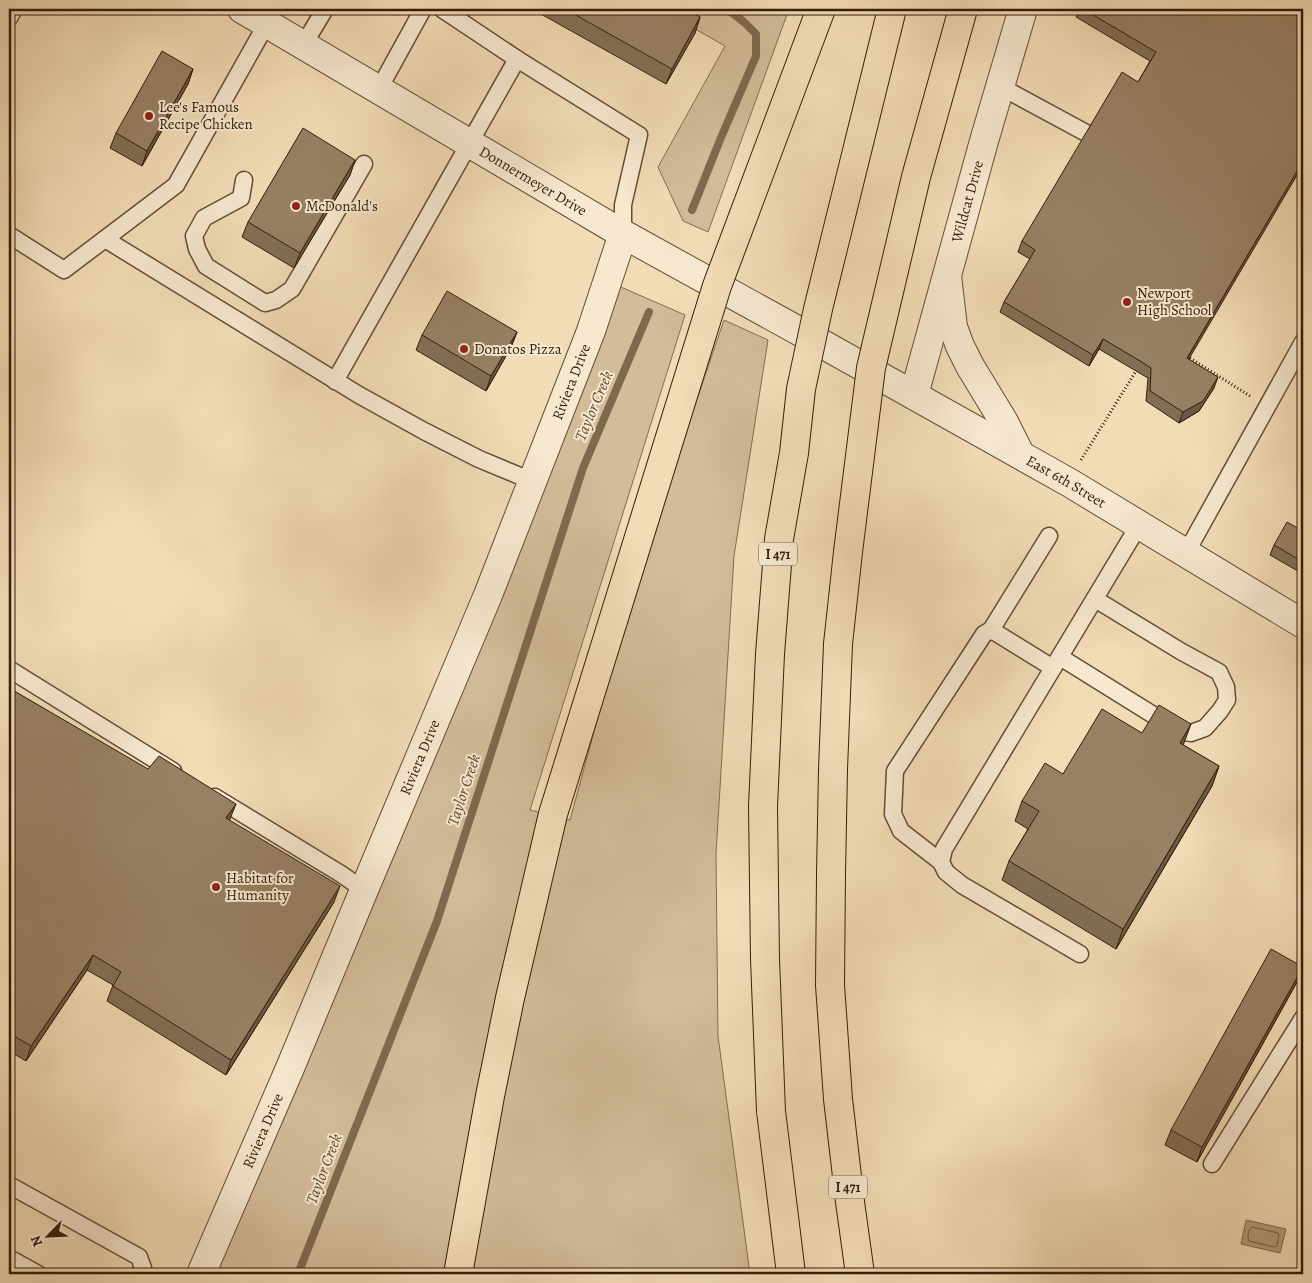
<svg xmlns="http://www.w3.org/2000/svg" width="1312" height="1283" font-family="Alegreya,serif">
<rect width="100%" height="100%" fill="#f2dcb6"/>
<filter id="stains"><feTurbulence type="fractalNoise" baseFrequency=".004" numOctaves="4"/><feColorMatrix values="0 0 0 0 .2 0 0 0 0 .09 0 0 0 0 .02 0 0 0 .5 -.17"/></filter>
<radialGradient id="worn" r=".72"><stop offset=".6" stop-color="#630" stop-opacity="0"/><stop offset="1" stop-color="#630" stop-opacity=".3"/></radialGradient>
<!-- green -->
<g fill="#d2bc99" stroke="#836c51">
<polygon points="660,9 789,9 708,232 683,221 658,167 725,46"/>
<polygon points="607,281 685,315 530,810 570,820 616,651 648,543 724,320 768,340 734,556 716,854 718,1036 750,1274 201,1274"/>
</g>
<!-- water -->
<polygon fill="#b19b7b" stroke="#7f694d" points="1246,1220 1286,1229 1280,1253 1241,1244"/>
<g fill="none" stroke-linecap="round" stroke-linejoin="round">
<!-- shore -->
<path stroke="#725c42" stroke-width="1" d="M1252,1227L1278,1233L1279,1235L1277,1246L1274,1247L1249,1241C1247,1237 1248,1229 1252,1227Z"/>
<!-- stream -->
<g stroke="#7f694d" stroke-width="8">
<polyline points="692,210 720,140 756,56 756,34 744,22 727,9"/>
<polyline points="298,1274 437,921 583,468 649,312"/>
</g>
<!-- service casing -->
<g stroke="#644d34" stroke-width="19">
<g id="service">
<polyline points="442,9 517,59 639,135 623,205 623,234"/>
<polyline points="9,18 14,9"/>
<polyline points="304,44 325,9"/>
<polyline points="1001,87 1088,134"/>
<polyline points="379,89 423,9"/>
<polyline points="244,180 241,198 204,218 194,236 197,249 206,266 265,303 276,300 292,289 364,164"/>
<polyline points="9,235 64,270 176,185 267,23"/>
<polyline points="105,239 359,395 424,431 479,459 532,481"/>
<polyline points="335,381 517,59"/>
<polyline points="1186,553 1303,342"/>
<polyline points="991,630 1049,536"/>
<polyline points="1060,657 1179,731 1191,733 1205,728 1220,711 1227,700 1226,687 1219,672 1182,652 1095,599"/>
<polyline points="9,669 173,771"/>
<polyline points="215,797 341,874 364,890"/>
<polyline points="941,862 901,831 893,814 895,771 984,634 991,630 998,634 1053,668"/>
<polyline points="1080,954 962,885 946,872 941,862 944,849 1139,525"/>
<polyline points="1212,1164 1303,1018"/>
<polyline points="9,1185 139,1257 143,1268 140,1274"/>
<polyline points="9,1258 38,1274"/>
</g>
</g>
<!-- minor casing -->
<g stroke="#644d34" stroke-width="30">
<g id="minor">
<path id="s1" d="M914,395L984,141L1023,9"/>
<path id="s2" d="M201,1274L290,1068L364,890L488,595L591,331L623,234"/>
</g>
</g>
<!-- tertiary casing -->
<g stroke="#644d34" stroke-width="30">
<g id="tertiary">
<path id="s3" d="M242,9L623,234L826,346L1070,483L1303,624"/>
<polyline points="947,276 953,327 960,346 970,366 1004,422 1020,454"/>
</g>
</g>
<!-- motorway casing -->
<g stroke="#341d09" stroke-width="30">
<g id="motorway">
<polyline points="848,552 838,644 833,769 831,874 830,985 838,1099 850,1202 860,1274"/>
<polyline points="771,1111 791,1274"/>
</g>
</g>
<!-- path -->
<g stroke="#341d09" stroke-width="3" stroke-dasharray="1 2.5" stroke-linecap="butt">
<polyline points="1190,358 1250,396"/>
<polyline points="1081,460 1136,371"/>
</g>
<!-- service -->
<use href="#service" stroke="#f7e8d0" stroke-width="16"/>
<!-- minor -->
<use href="#minor" stroke="#f7e8d0" stroke-width="28"/>
<!-- tertiary -->
<use href="#tertiary" stroke="#f7e8d0" stroke-width="28"/>
<!-- motorway -->
<use href="#motorway" stroke="#f2dcb6" stroke-width="28"/>
<!-- motorway-bridge casing -->
<g stroke="#341d09" stroke-width="30" stroke-linecap="butt">
<g id="motorway-bridge">
<polyline points="848,552 871,368 916,177 963,9"/>
<polyline points="771,1111 765,959 763,806 770,654 779,539 794,453 801,389 818,309 892,9"/>
<polyline points="458,1274 490,1096 510,998 553,814 717,286 821,9"/>
</g>
</g>
<!-- motorway-bridge -->
<use href="#motorway-bridge" stroke="#f2dcb6" stroke-width="28"/>
</g>
<!-- wall -->
<g fill="#826e55" stroke="#341d09">
<polygon points="389,9 403,9 400,15"/>
<polygon points="532,9 685,9 700,17 695,33 666,84"/>
<polygon points="1079,9 1303,9 1189,359 1214,388 1199,411 1179,423 1146,401 1148,378 1136,371 1099,349 1089,366 1000,312 1004,302 1030,259 1018,252 1022,241 1138,82 1150,61 1076,17"/>
<polygon points="193,69 188,84 142,166 110,148 116,133"/>
<polygon points="355,160 350,175 294,268 242,237 248,222"/>
<polygon points="517,332 511,347 486,391 416,350 422,335"/>
<polygon points="1303,395 1303,404 1300,402"/>
<polygon points="1303,531 1303,574 1270,555 1274,545"/>
<polygon points="9,688 230,819 229,820 334,902 226,1075 107,1001 113,985 87,970 26,1061 9,1051"/>
<polygon points="1142,733 1183,745 1219,766 1212,786 1116,949 1002,880 1009,861 1028,829 1015,821 1022,801 1063,774"/>
<polygon points="1303,852 1303,864 1300,862"/>
<polygon points="1297,982 1197,1162 1165,1145 1171,1130"/>
</g>
<!-- shaded-wall -->
<g fill="#6a5a45" stroke="#341d09">
<polygon points="700,17 695,33 666,84 672,69"/>
<polygon points="193,69 188,84 142,166 147,151"/>
<polygon points="355,160 350,175 294,268 300,253"/>
<polygon points="1303,161 1303,165 1183,369 1187,358"/>
<polygon points="517,332 511,347 486,391 491,376"/>
<polygon points="1103,339 1099,349 1089,366 1093,355"/>
<polygon points="1218,377 1214,388 1199,411 1179,423 1183,412"/>
<polygon points="1191,724 1184,743 1173,762 1180,743"/>
<polygon points="1219,766 1212,786 1116,949 1123,929"/>
<polygon points="236,804 230,819 221,833 226,818"/>
<polygon points="340,886 334,902 226,1075 231,1060"/>
<polygon points="93,955 87,970 26,1061 31,1046"/>
<polygon points="1303,967 1297,982 1197,1162 1202,1147"/>
</g>
<!-- building -->
<g fill="#978063" stroke="#341d09">
<polygon points="565,9 685,9 700,17 672,69"/>
<polygon points="1083,9 1303,9 1303,161 1187,358 1218,377 1203,401 1183,412 1150,391 1151,368 1140,361 1103,339 1093,355 1004,302 1035,250 1022,241 1122,72 1138,82 1156,52"/>
<polygon points="162,51 193,69 147,151 116,133"/>
<polygon points="303,128 355,160 300,253 248,222"/>
<polygon points="447,291 517,332 491,376 422,335"/>
<polygon points="1287,522 1303,531 1303,562 1274,545"/>
<polygon points="9,688 148,769 159,756 236,804 226,818 340,886 231,1060 113,986 121,972 93,955 31,1046 9,1033"/>
<polygon points="1159,705 1191,724 1180,743 1219,766 1123,929 1009,861 1039,811 1022,801 1045,763 1063,774 1102,709 1142,733"/>
<polygon points="1271,949 1303,967 1202,1147 1171,1130"/>
</g>
<!-- markers -->
<g fill="#8f2418" stroke="#f7e8d0" stroke-width="2">
<circle cx="149" cy="116" r="5"/>
<circle cx="296" cy="206" r="5"/>
<circle cx="1127" cy="302" r="5"/>
<circle cx="464" cy="349" r="5"/>
<circle cx="216" cy="887" r="5"/>
</g>
<g text-anchor="middle" dominant-baseline="central" stroke-width="4" stroke-linejoin="round" paint-order="stroke">
<!-- shield labels -->
<g fill="#f7e8d0" stroke="#6e5a45" stroke-width="1">
<rect x="759" y="542.5" width="38" height="23" rx="4"/>
<rect x="829" y="1175.5" width="38" height="23" rx="4"/>
</g>
<g font-size="14" font-weight="bold" fill="#341d09">
<text x="778" y="554">I 471</text>
<text x="848" y="1187">I 471</text>
</g>
<!-- poi labels -->
<g font-size="15" fill="#341d09" stroke="#f7e8d0" text-anchor="start">
<text x="159" y="107">Lee's Famous<tspan x="159" dy="17">Recipe Chicken</tspan></text>
<text x="306" y="206">McDonald's</text>
<text x="1137" y="293">Newport<tspan x="1137" dy="17">High School</tspan></text>
<text x="474" y="349">Donatos Pizza</text>
<text x="226" y="878">Habitat for<tspan x="226" dy="17">Humanity</tspan></text>
</g>
<!-- street labels -->
<g font-size="15" fill="#341d09" stroke="#f7e8d0">
<text stroke="none"><textPath href="#s3" startOffset="338">Donnermeyer Drive</textPath></text>
<text stroke="none"><textPath href="#s1" startOffset="201">Wildcat Drive</textPath></text>
<text stroke="none"><textPath href="#s2" startOffset="966">Riviera Drive</textPath></text>
<text stroke="none"><textPath href="#s3" startOffset="950">East 6th Street</textPath></text>
<text stroke="none"><textPath href="#s2" startOffset="561">Riviera Drive</textPath></text>
<text stroke="none"><textPath href="#s2" startOffset="156">Riviera Drive</textPath></text>
</g>
<!-- water labels -->
<g font-size="16" font-style="italic" fill="#604931" stroke="#f7e8d0">
<text transform="translate(594 406) rotate(-67)">Taylor Creek</text>
<text transform="translate(464 790) rotate(-72)">Taylor Creek</text>
<text transform="translate(324 1169) rotate(-69)">Taylor Creek</text>
</g>
</g>
<!-- margin -->
<rect width="1312" height="1283" fill="none" stroke="#f2dcb6" stroke-width="30"/>
<rect x="10" y="10" width="1292" height="1263" fill="none" stroke="#341d09" stroke-width="2.5"/>
<rect x="15" y="15" width="1282" height="1253" fill="none" stroke="#341d09"/>
<!-- north arrow -->
<g transform="translate(48 1236) rotate(246)" stroke="#f7e8d0" stroke-width="4" paint-order="stroke">
<path d="M0-4L9 19L0 12L-9 19Z" fill="#341d09"/>
<text y="-8" font-size="14" font-weight="bold" text-anchor="middle" fill="#341d09">N</text>
</g>
<rect width="100%" height="100%" filter="url(#stains)"/>
<rect width="100%" height="100%" fill="url(#worn)"/>
</svg>
